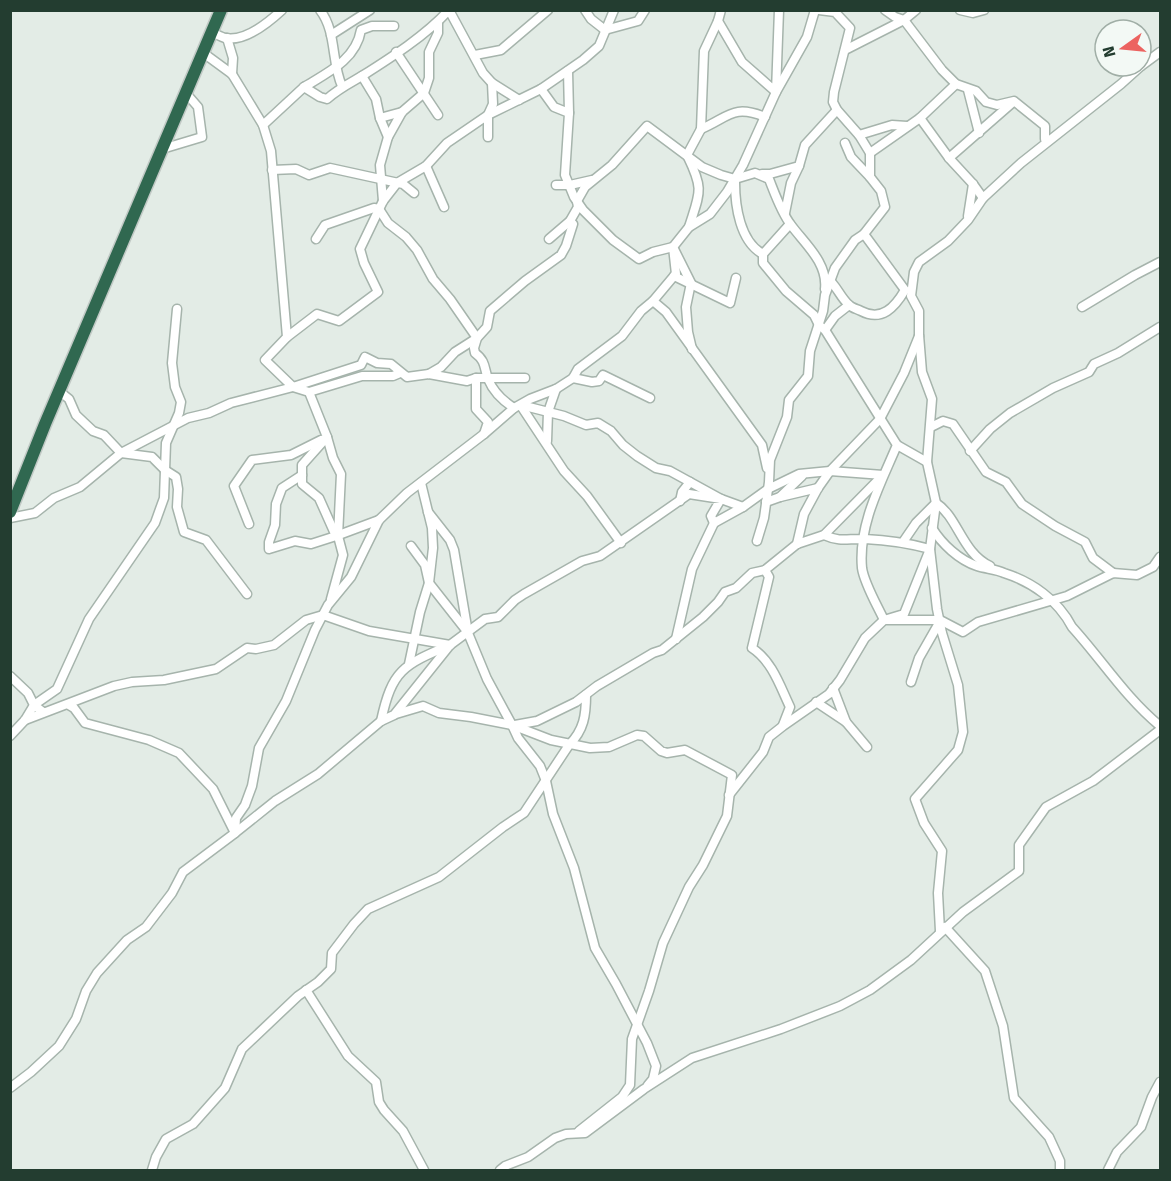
<svg xmlns="http://www.w3.org/2000/svg" width="1171" height="1181" font-family="'Fira Sans',sans-serif">
<rect width="100%" height="100%" fill="#e3ece6"/>
<g fill="none" stroke-linecap="round" stroke-linejoin="round">
<!-- minor casing -->
<g stroke="#a6b4ac" stroke-width="11">
<g id="minor">
<path d="M320,10C337,32 331,62 342,86"/>
<polyline points="449,10 483,73 492,83 519,100"/>
<polyline points="585,10 591,19 605,30 638,21 645,10"/>
<polyline points="721,10 718,21 742,62 776,92 779,10"/>
<polyline points="885,10 895,17 904,20 942,70 956,84 976,91 986,102 997,105 1014,101 1045,126 1045,139"/>
<polyline points="960,10 973,13 984,10"/>
<path d="M211,32C216,34 221,37 225,38C245,42 268,23 282,10"/>
<polyline points="331,35 370,10"/>
<polyline points="227,38 233,58 232,74"/>
<polyline points="845,50 904,20 916,10"/>
<polyline points="202,52 232,74 263,125 271,151 287,337 265,360 293,387 309,392 327,437 302,465 302,484 319,498 336,536 379,520"/>
<polyline points="396,52 438,115"/>
<polyline points="475,55 501,50 548,10"/>
<polyline points="1141,66 1160,52"/>
<polyline points="568,71 569,113"/>
<polyline points="362,76 376,99 380,118 388,137 380,165 383,201"/>
<path d="M304,87C327,73 356,60 361,30L372,26H394"/>
<polyline points="541,89 554,107 569,113 565,175 574,197 583,210 613,240 639,259 653,252 673,247 691,283 686,307 688,332 692,349"/>
<polyline points="968,90 979,133"/>
<polyline points="380,118 402,112"/>
<polyline points="920,118 949,158 973,184 983,198"/>
<path d="M263,125L304,87L320,97L327,99C338,89 350,83 362,76C392,57 425,36 449,10"/>
<path d="M701,129C729,117 733,104 765,117"/>
<polyline points="859,135 892,125 907,126"/>
<polyline points="388,137 402,112 424,93 429,78 429,52 438,33 438,22"/>
<polyline points="488,137 488,115 493,104 492,83"/>
<polyline points="845,143 851,157 870,177"/>
<polyline points="162,149 202,137 198,107 185,92"/>
<polyline points="870,153 920,118 956,84"/>
<polyline points="687,155 701,129 704,51 718,21"/>
<path d="M688,157C704,190 700,192 689,227"/>
<polyline points="949,158 1012,103"/>
<polyline points="426,166 444,207"/>
<polyline points="272,170 296,169 309,175 330,168 403,184 414,193"/>
<polyline points="762,174 770,174 799,166 805,145 837,110"/>
<path d="M735,182C735,206 740,242 763,254"/>
<polyline points="556,185 570,185 592,180"/>
<polyline points="785,213 791,183 799,166"/>
<polyline points="968,216 973,184"/>
<path d="M790,224L763,254V263L786,291L814,315L819,325L825,330L897,445C881,483 858,525 862,568C864,583 877,605 884,620L904,614L930,549C908,543 888,540 865,539C848,538 842,543 824,535"/>
<polyline points="316,239 325,225 374,208 379,209 388,223 406,237 417,250 433,279 450,299 477,338 455,352 441,367 429,374"/>
<path d="M549,239L570,221L578,207L577,201L585,187L612,165L647,126L702,167L721,175L735,179L755,173L769,179C775,194 781,212 791,225C805,244 828,263 825,289"/>
<polyline points="674,276 730,303 736,278"/>
<path d="M828,279C837,286 840,297 849,305C852,308 857,309 861,311C882,322 895,307 905,290L864,234"/>
<polyline points="653,301 666,312 762,445 767,468"/>
<polyline points="1082,307 1135,275 1160,262"/>
<polyline points="825,330 835,316 849,305"/>
<polyline points="287,337 317,314 339,321 378,292 364,263 360,249 383,201 397,183 426,166 447,143 488,115 541,89 583,60 599,46 614,10"/>
<polyline points="476,378 476,409 488,422 484,434"/>
<polyline points="573,378 592,382 599,381 603,375 650,398"/>
<polyline points="59,391 69,399 76,415 93,431 104,435 121,453 152,457 165,470 176,477 178,489 177,507 184,532 206,540 247,594"/>
<polyline points="309,392 362,376 393,376 400,373"/>
<polyline points="521,405 564,416 586,425 598,423 611,431 623,445 637,456 656,468 670,471 721,499 743,507"/>
<polyline points="521,406 564,471 587,496 621,543"/>
<path d="M514,408C503,401 493,391 488,379C484,368 486,361 475,353L474,348L477,338L487,327L490,311L525,281L561,255L566,246L573,224L570,221"/>
<polyline points="931,427 943,421 953,424 986,472 1006,482 1022,504 1055,526 1085,542 1093,558 1113,573"/>
<polyline points="327,437 333,458 341,474 338,536 343,555 331,599"/>
<polyline points="547,441 548,412 556,389"/>
<polyline points="897,445 927,462"/>
<polyline points="970,451 990,429 1010,413 1053,388 1089,372 1094,364 1118,353 1160,327"/>
<polyline points="302,475 282,488 276,504 275,525 269,542 269,549 295,541 311,544 336,536"/>
<polyline points="780,497 818,488"/>
<polyline points="680,501 682,492 690,482"/>
<polyline points="766,502 780,497 802,476"/>
<polyline points="428,512 450,540 454,550 468,633 487,679 512,725 518,738 540,766 546,781 553,814 574,868 595,948 616,984 647,1043 656,1066 653,1079 648,1085"/>
<polyline points="10,518 35,513 54,498 80,487 121,453 188,418 209,413 231,403 293,387 361,365 365,357 377,363 391,364 407,377 429,374 467,381 476,378 525,378"/>
<polyline points="249,524 234,486 252,460 291,455 321,440"/>
<path d="M932,528C942,544 959,560 977,566C986,569 996,569 1004,573C1032,582 1058,600 1072,627C1102,660 1125,697 1160,726"/>
<polyline points="757,541 764,518 769,482 770,460 787,417 789,400 808,376 810,351 823,311 825,295 835,268 855,240 864,234 885,207 881,191 870,177 870,153 859,135 837,110 833,102 834,92 850,28 835,12 819,10"/>
<path d="M903,542L916,523L936,503C958,517 962,553 990,566"/>
<polyline points="797,544 804,514 818,488 830,471 880,419 904,373 919,336"/>
<polyline points="411,546 425,565 429,583 466,630"/>
<path d="M765,570L769,577L752,648C772,661 780,686 790,707L783,725"/>
<polyline points="676,639 692,569 714,523"/>
<polyline points="409,664 420,612 429,583 433,548 432,528 421,483"/>
<polyline points="10,676 28,693 34,705 25,720 10,736"/>
<polyline points="911,682 919,658 939,623"/>
<polyline points="833,688 846,722 867,747"/>
<polyline points="816,702 846,722"/>
<polyline points="69,705 74,708 85,723 149,740 179,753 213,789 235,833 275,801 318,774 381,721 394,715 450,645 485,619 498,617 515,600 524,594 582,561 600,556 689,494 721,499 711,516 714,523 743,507 768,489 799,474 830,471 883,475"/>
<polyline points="43,712 34,705 57,689 89,619 155,523 164,498 166,443 179,413 181,402 175,387 172,363 177,309"/>
<polyline points="396,714 423,706 439,713 471,717 512,725 551,740 590,748 609,747 637,735 644,736 661,751 667,753 685,750 732,775 727,816 703,865 689,887 663,943 649,991 632,1039 630,1085 622,1097 579,1131"/>
<polyline points="25,720 114,686 132,682 164,680 216,669 247,648 256,649 274,645 306,620 323,615 369,631 450,645"/>
<path d="M381,721C392,670 403,665 450,645"/>
<polyline points="515,725 537,721 576,702 597,686 653,653 662,650 703,617 718,602 725,592 736,588 752,573 765,570 797,544 824,535 882,476"/>
<polyline points="729,795 763,752 769,737 783,726 829,694 840,680 865,638 884,620 940,620 963,632 978,622 1067,596 1113,573 1137,575 1153,567 1160,557"/>
<polyline points="945,927 985,971 1003,1026 1014,1098 1049,1137 1060,1161 1060,1170"/>
<polyline points="940,931 938,893 942,851 924,823 915,799 958,750 963,732 958,685 942,633 937,609 930,549 936,503 927,462 932,399 922,372 919,335 919,311 911,296 914,272 919,262 948,241 968,220 983,198 1021,163 1121,84 1141,66"/>
<polyline points="306,990 348,1056 376,1082 379,1102 384,1110 403,1131 424,1170"/>
<polyline points="10,1088 31,1072 59,1046 76,1019 86,991 97,973 127,940 146,927 172,893 183,872 235,833 236,818 245,805 252,786 259,748 286,701 315,630 328,605 351,577 379,520 407,493 484,434 514,408 530,399 556,389 573,378 578,369 622,336 641,311 653,301 674,276 676,274 673,247 689,227 710,214 727,192 743,165 776,92 807,37 815,10"/>
<path d="M152,1170L156,1157L166,1139L193,1124L225,1088L242,1049L298,996L318,982L331,969L332,953L354,924L368,909L439,877L503,827L524,813L569,745C584,730 586,715 586,695"/>
<polyline points="500,1170 505,1166 528,1157 555,1138 566,1134 585,1133 644,1089 692,1058 781,1029 840,1006 870,990 911,960 963,912 1019,871 1019,845 1046,807 1093,781 1160,730"/>
<polyline points="1108,1170 1117,1152 1141,1127 1152,1097 1160,1082"/>
</g>
</g>
<!-- highway casing -->
<g stroke="#c1c9c5" stroke-width="15">
<polyline id="highway" points="10,512 45,424 221,10"/>
</g>
<!-- minor -->
<use href="#minor" stroke="#fff" stroke-width="8"/>
<!-- highway -->
<use href="#highway" stroke="#306850" stroke-width="12"/>
</g>
<!-- border -->
<rect width="1171" height="1181" fill="none" stroke="#233d30" stroke-width="24"/>
<!-- north arrow -->
<g transform="translate(1123 48) rotate(255)"><circle r="28" fill="#f3f9f5" stroke="#a0aea6" stroke-width="1.5"/>
<path d="M0-4.5L10 22L0 15L-10 22Z" fill="#ec6360"/>
<text y="-9" font-size="16" font-weight="bold" text-anchor="middle" fill="#233d30">N</text>
</g>
</svg>
